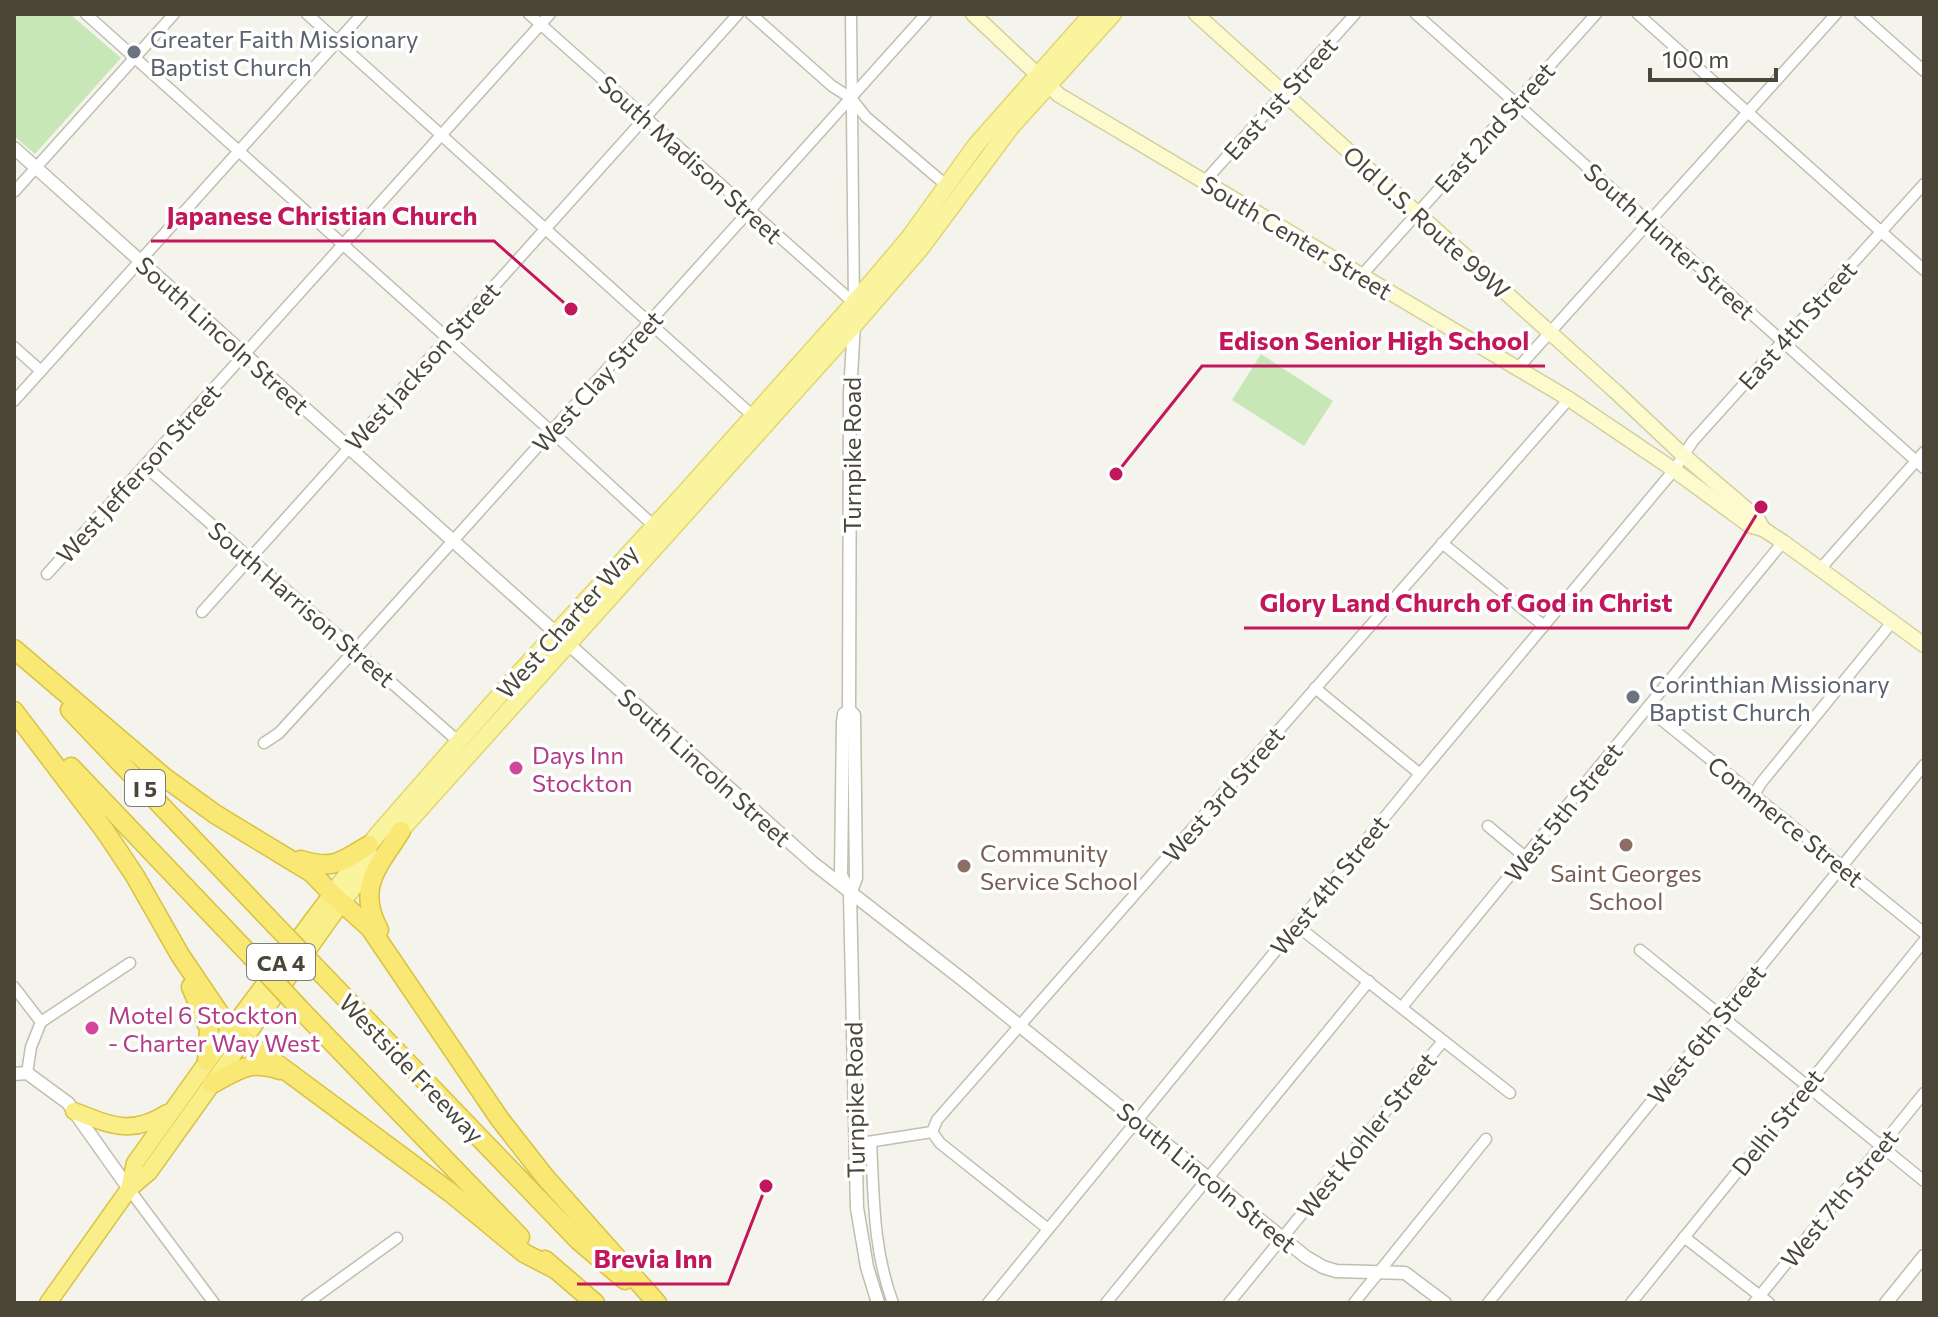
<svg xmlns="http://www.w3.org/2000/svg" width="1938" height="1317" font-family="Commissioner,sans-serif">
<rect width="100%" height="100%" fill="#f5f4ec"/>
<!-- green -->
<g fill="#c7e8b6">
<polygon points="14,14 70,14 121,58 35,154 14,136"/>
<polygon points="1261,354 1333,401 1304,446 1232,400"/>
</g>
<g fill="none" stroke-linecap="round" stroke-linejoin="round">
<!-- minor casing -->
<g stroke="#c1beae" stroke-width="13">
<g id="minor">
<polyline points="86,14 552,432 654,526"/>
<polyline points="307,14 753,416"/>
<polyline points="529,14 854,303"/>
<polyline points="751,14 832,86 851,98 866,117 946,185"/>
<polyline points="851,14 854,303"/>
<polyline points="1416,14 1924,468"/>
<polyline points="1638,14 1924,270"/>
<polyline points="1860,14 1924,71"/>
<polyline points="1204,182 1355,14"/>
<polyline points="14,192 174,14"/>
<polyline points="1361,276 1596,14"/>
<polyline points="14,347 41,371"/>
<polyline points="1517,369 1836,14"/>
<polyline points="14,401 362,14"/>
<polyline points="145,466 459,742"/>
<polyline points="1442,543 1544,626"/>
<polyline points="1821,568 1924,452"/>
<polyline points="47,574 550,14"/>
<polyline points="202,612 738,14"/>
<polyline points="1315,688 1420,774"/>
<polyline points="1647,708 1924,933"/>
<polyline points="264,743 279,733 354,651 926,14"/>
<polyline points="1754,795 1761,783 1893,621"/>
<polyline points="1488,826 1525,857"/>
<polyline points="1296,925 1510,1093"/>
<polyline points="1640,950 1924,1181"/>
<polyline points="14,987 41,1022"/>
<polyline points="1402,1007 1783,542"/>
<polyline points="41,1022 130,963"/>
<polyline points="27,1073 31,1047 41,1022"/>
<polyline points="932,1132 940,1143 1048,1229"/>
<path d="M871,1142C874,1198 873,1250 893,1303"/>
<polyline points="855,1144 932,1132 937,1120 1569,399"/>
<polyline points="129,1189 214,1303"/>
<polyline points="1684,1237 1769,1303"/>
<polyline points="307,1303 397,1238"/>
<polyline points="988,1303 1420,774 1674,470 1693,441 1924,184"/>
<polyline points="1106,1303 1369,981"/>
<polyline points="1229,1303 1443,1041"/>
<polyline points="1354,1303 1486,1139"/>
<polyline points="1488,1303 1924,765"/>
<polyline points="1631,1303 1924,941"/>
<polyline points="1754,1303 1924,1093"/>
</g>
</g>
<!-- tertiary casing -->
<g stroke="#c1beae" stroke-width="15">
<g id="tertiary">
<polyline points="14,148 813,863 963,980 1306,1257 1323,1267 1336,1271 1405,1273 1445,1303"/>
<polyline points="849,710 844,714 843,722 841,875 850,894 857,1208 867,1267 878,1303"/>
<polyline points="850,894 856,878 854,715 849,710 850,393 854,324"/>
<polyline points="14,1074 27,1073 68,1103 129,1189"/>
<polyline points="1886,1303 1924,1256"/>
</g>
</g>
<!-- secondary casing -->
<g stroke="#d3d09d" stroke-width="17">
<g id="secondary">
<polyline points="973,14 1059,95 1569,399 1674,470 1749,525 1763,529 1783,542 1924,645"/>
<polyline points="1196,14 1615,391 1683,455 1757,518 1763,529"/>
</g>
</g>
<!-- primary casing -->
<g stroke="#e1d66e" stroke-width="19">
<g id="primary">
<polyline points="394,838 836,346 920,249 1011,127 1113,14"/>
<polyline points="332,894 378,834 511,682 682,496 854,303 909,238 976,145 1092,14"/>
<polyline points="342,902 376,859"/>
</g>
</g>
<!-- trunk casing -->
<g stroke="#d9c142" stroke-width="19">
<g id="trunk">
<path d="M74,1111C110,1125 131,1136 167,1113"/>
<polyline points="129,1189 135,1163 222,1041 332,894"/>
<polyline points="48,1303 129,1189 149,1172 342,902"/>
</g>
</g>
<!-- motorway casing -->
<g stroke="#d9c142" stroke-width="21">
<g id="motorway">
<polyline points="14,649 164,777 215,814 312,873 332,894 370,928 499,1118 545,1177 657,1303"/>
<polyline points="70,710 275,925"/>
<polyline points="14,711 105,831 135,876 180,955 230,1029 451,1193 524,1253 553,1268"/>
<polyline points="71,767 251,956"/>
<path d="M301,860C335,870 340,862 369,845"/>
<path d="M379,930C356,887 378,867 401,831"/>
<polyline points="326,978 579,1241 625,1280"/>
<polyline points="191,987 209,1029 207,1061"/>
<polyline points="300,1009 520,1237"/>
<path d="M212,1084C240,1069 249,1060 280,1070"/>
<polyline points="545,1260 595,1303"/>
</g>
</g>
<!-- minor -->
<use href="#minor" stroke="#fff" stroke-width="10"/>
<!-- tertiary -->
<use href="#tertiary" stroke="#fff" stroke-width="12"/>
<!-- secondary -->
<use href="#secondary" stroke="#fdfbce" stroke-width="14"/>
<!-- primary -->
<use href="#primary" stroke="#fbf49f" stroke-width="16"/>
<!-- trunk -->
<use href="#trunk" stroke="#faee89" stroke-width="16"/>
<!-- motorway -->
<use href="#motorway" stroke="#f9e873" stroke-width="18"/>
<!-- motorway-bridge casing -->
<g stroke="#d9c142" stroke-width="21" stroke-linecap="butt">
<g id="motorway-bridge">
<polyline points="275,925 326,978"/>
<polyline points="251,956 300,1009"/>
</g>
</g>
<!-- motorway-bridge -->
<use href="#motorway-bridge" stroke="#f9e873" stroke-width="18"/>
</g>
<!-- markers -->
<g fill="#6b7280" stroke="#fff" stroke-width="3">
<circle cx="134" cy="52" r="8"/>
<circle cx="1633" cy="697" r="8"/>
</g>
<g fill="#d1479c" stroke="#fff" stroke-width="3">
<circle cx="516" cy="768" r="8"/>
<circle cx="92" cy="1028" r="8"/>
</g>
<g fill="#8d6e63" stroke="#fff" stroke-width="3">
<circle cx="1626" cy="845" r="8"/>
<circle cx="964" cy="866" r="8"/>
</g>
<g text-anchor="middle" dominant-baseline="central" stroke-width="7" stroke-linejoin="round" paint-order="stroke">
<!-- shield labels -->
<g fill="#fff" stroke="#807e74" stroke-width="2">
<rect x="125" y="770" width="40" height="36" rx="6"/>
<rect x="247" y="944" width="68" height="36" rx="6"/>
</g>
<g font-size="22" font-weight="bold" fill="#4a4739">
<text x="145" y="788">I 5</text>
<text x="281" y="962">CA 4</text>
</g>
<!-- worship labels -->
<g font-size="24" fill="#5b616d" stroke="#fff" text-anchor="start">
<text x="150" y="38">Greater Faith Missionary<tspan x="150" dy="28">Baptist Church</tspan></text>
<text x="1649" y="683">Corinthian Missionary<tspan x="1649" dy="28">Baptist Church</tspan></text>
</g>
<!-- street labels -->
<g font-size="24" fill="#4a4739" stroke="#fff">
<text transform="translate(1280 98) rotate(-48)">East 1st Street</text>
<text transform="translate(1494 127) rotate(-48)">East 2nd Street</text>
<text transform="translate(691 159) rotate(42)">South Madison Street</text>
<text transform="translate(1427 222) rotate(42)">Old U.S. Route 99W</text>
<text transform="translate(1297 237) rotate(31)">South Center Street</text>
<text transform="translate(1670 241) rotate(42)">South Hunter Street</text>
<text transform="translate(1797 325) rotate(-48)">East 4th Street</text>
<text transform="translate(223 335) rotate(42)">South Lincoln Street</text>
<text transform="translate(422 366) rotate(-48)">West Jackson Street</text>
<text transform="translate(597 381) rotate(-48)">West Clay Street</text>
<text transform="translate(851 455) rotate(-90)">Turnpike Road</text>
<text transform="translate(138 473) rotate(-48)">West Jefferson Street</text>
<text transform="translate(302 604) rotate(41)">South Harrison Street</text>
<text transform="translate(567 621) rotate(-48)">West Charter Way</text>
<text transform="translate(705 767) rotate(42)">South Lincoln Street</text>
<text transform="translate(1223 794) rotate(-49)">West 3rd Street</text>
<text transform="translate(1563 812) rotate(-51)">West 5th Street</text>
<text transform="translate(1786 821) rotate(39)">Commerce Street</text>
<text transform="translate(1329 885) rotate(-51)">West 4th Street</text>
<text transform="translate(1706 1034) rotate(-51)">West 6th Street</text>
<text transform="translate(412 1068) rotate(46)">Westside Freeway</text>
<text transform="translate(854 1100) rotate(-91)">Turnpike Road</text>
<text transform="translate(1777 1122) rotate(-51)">Delhi Street</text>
<text transform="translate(1366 1135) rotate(-51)">West Kohler Street</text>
<text transform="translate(1207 1177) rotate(39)">South Lincoln Street</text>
<text transform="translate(1839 1198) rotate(-51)">West 7th Street</text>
</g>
<!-- hotel labels -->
<g font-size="24" fill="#b23c85" stroke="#fff" text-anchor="start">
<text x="532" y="754">Days Inn<tspan x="532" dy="28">Stockton</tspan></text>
<text x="108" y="1014">Motel 6 Stockton<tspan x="108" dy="28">- Charter Way West</tspan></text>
</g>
<!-- education labels -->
<g font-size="24" fill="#785e54" stroke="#fff" text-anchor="start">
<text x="980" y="852">Community<tspan x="980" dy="28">Service School</tspan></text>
<text x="1626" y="872" text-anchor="middle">Saint Georges<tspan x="1626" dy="28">School</tspan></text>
</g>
</g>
<!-- callouts -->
<path fill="none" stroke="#c2185b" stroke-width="3" d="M571 309L494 241H151M1116 474L1202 366H1545M1761 507L1688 628H1244M766 1186L728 1284H577"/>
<g fill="#c2185b" stroke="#fff" stroke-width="3">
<circle cx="571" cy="309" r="8"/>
<circle cx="1116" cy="474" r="8"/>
<circle cx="1761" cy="507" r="8"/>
<circle cx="766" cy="1186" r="8"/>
</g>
<g font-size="26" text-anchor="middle" font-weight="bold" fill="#c2185b" stroke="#fff" stroke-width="7" stroke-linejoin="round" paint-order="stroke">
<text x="322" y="225">Japanese Christian Church</text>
<text x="1374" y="350">Edison Senior High School</text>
<text x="1466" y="612">Glory Land Church of God in Christ</text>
<text x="653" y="1268">Brevia Inn</text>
</g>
<!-- border -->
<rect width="1938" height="1317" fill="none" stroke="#4a4739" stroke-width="32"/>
<!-- scale -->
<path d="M1650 68v12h126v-12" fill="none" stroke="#4a4739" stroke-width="4"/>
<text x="1662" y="68" font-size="24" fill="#4a4739" stroke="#ffffff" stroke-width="6" paint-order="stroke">100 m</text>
</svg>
